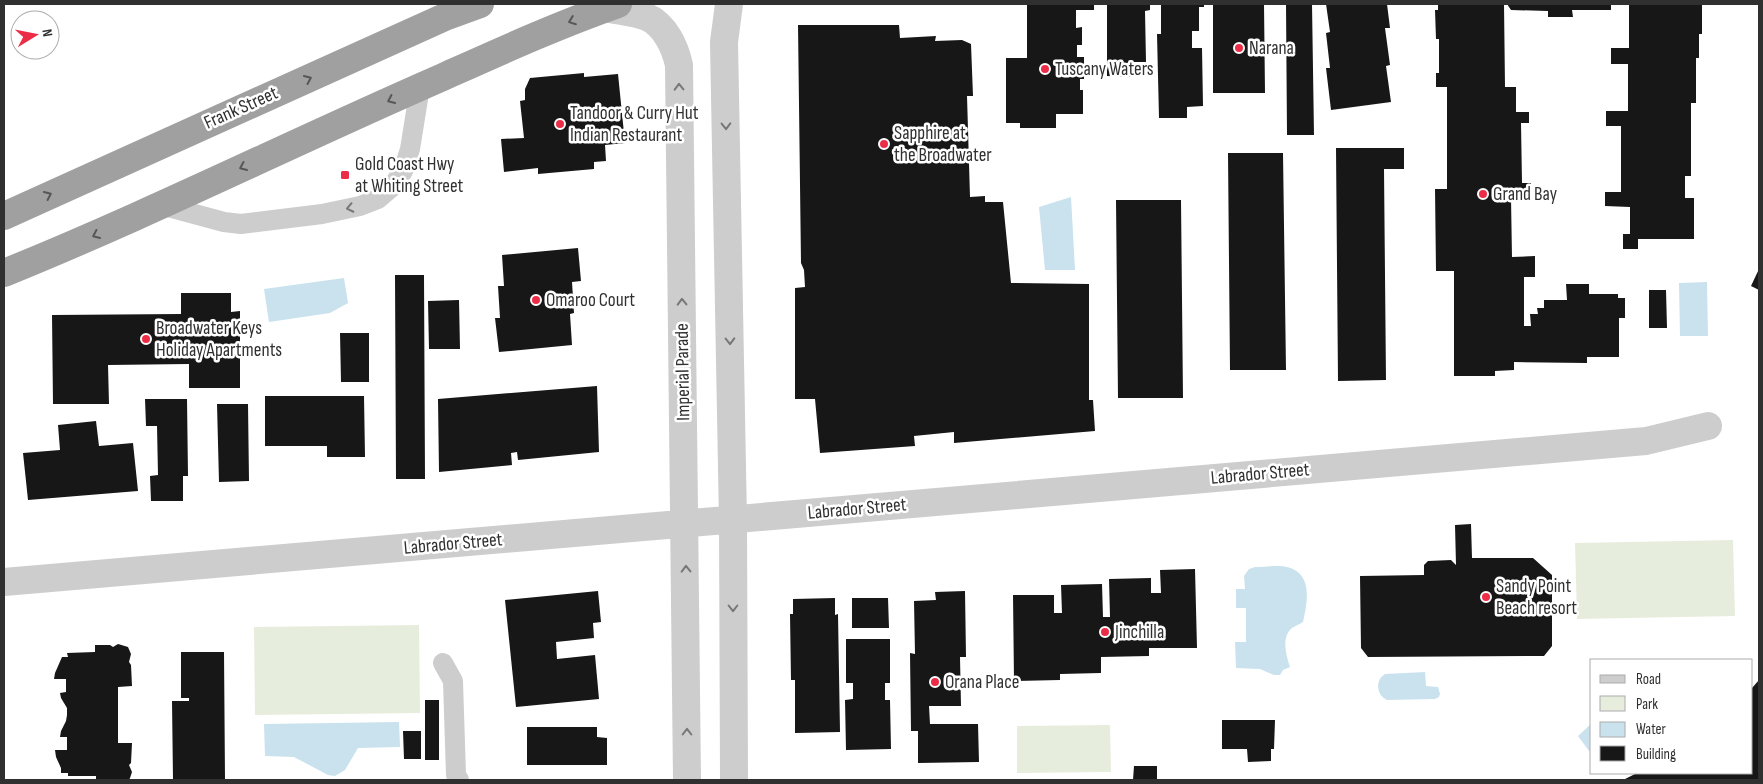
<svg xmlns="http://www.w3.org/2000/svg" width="1763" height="784" viewBox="0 0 1763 784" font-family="'Sofia Sans Condensed',sans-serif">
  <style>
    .green { fill: #e7eddd }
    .water { fill: #c9e2ed }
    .building { fill: #171717 }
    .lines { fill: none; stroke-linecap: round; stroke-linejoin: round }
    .service { stroke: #cdcdcd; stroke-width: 20 }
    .minor { stroke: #cdcdcd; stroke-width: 28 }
    .trunk { stroke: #a0a0a0; stroke-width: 28 }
    .oneway { stroke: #575757 }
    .oneway2 { stroke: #777 }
    .poi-dot { fill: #ec2d47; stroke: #fff; stroke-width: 2 }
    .labels { text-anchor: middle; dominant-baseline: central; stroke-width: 5; stroke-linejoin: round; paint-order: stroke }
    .poi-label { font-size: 19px; fill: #303030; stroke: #fff; text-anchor: start }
    .street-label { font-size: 19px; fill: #303030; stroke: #fff }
  </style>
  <rect width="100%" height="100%" fill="#fff"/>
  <path class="green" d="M1733 540 1735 616 1577 619 1575 543Z
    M419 625 420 713 255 715 254 627Z
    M1110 725 1111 772 1017 773V726Z"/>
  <path class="water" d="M1071 197 1075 270H1045L1039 207Z
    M344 278 348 303 330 313 269 322 264 289Z
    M1707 282 1708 336H1680L1679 283Z
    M1255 567C1265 567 1278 565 1287 567 1314 574 1307 603 1303 622 1300 624 1295 626 1292 628 1281 637 1286 655 1290 667L1283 670 1280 675H1274L1260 669 1236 668 1235 642H1246V608H1236V589H1245L1244 576 1249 569Z
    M1425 672 1426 686 1438 687 1440 694 1439 697 1435 699 1387 700C1376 695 1375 680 1385 674Z
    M399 722 400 747 358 748 345 770 335 776 328 775 294 757 265 756 264 724Z
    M1592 723V755L1578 736Z"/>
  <path class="building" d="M1027 4H1094V10H1076V28L1082 27V45H1077V57H1084V79H1080V90H1083V114H1056V128H1020V123H1006V58H1027Z
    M1107 4H1150V10L1145 11 1146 62H1133V77L1107 76Z
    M1161 4H1204V7H1199V31H1192V48H1202L1203 106 1187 107V118H1159L1157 34H1161Z
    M1213 4H1264L1265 93H1213Z
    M1286 4H1312L1314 135H1287Z
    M1326 4H1387L1390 28H1385L1390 65 1386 66 1391 102 1331 110 1326 68H1330L1326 33 1330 32Z
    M1438 4H1504L1505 87H1516V112H1529V123H1521L1522 183H1531V198H1511L1512 257 1535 256V277H1524V326H1531L1530 314H1538L1537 308H1544V300H1567L1566 284H1589V294H1618V298H1625V318H1619V357H1587V363L1514 362V370L1495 371V376H1454V271H1436L1435 189H1447V87H1436V73H1439V39H1436L1435 10H1438Z
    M1507 4H1611V10H1572L1573 17H1548V11L1511 10Z
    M1629 4H1702V34H1699V58H1696V103H1691V176H1685V198H1694V239H1638V249H1623V234H1630V207L1605 206V192H1621V126H1606V111H1628V64H1611V48H1629Z
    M798 25H899L900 38 936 36 935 41 962 40 971 44 973 96H967L970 197 985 196V202H1003L1011 283 1089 284V400H1093L1095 431 954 443V432L914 436 915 446 820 453 815 399H795V288L805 287 804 270 801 263Z
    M584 73V77L618 74 625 143 605 145 606 161 594 162V169L538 174V168L504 172 501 139 524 138 520 101 525 100V89L530 78Z
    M1336 148H1404V169H1384L1386 380 1338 381Z
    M1228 153H1283L1286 370H1230Z
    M1116 200H1181L1183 398H1118Z
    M578 248 581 281 572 282 574 313 570 314 572 345 499 352 495 318H500L498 286H504L502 255Z
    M1759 269V290L1751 286Z
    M395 275H424L425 479H396Z
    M1649 290H1666L1667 328H1649Z
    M181 293H231V312L240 311V388H189V364L108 365 109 404H53L52 315 181 314Z
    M459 300 460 349H429L428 301Z
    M340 333H369V382H341Z
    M597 386 599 452 518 460 517 452 511 453 512 465 439 472 438 399Z
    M265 396H364L365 457H327V446H265Z
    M145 399H187L188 476H183V501H151L150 476 158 475 157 426H146Z
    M217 404H248L249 481 219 482Z
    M96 421 99 446 133 443 138 491 28 500 23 453 60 450 58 425Z
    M1471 524 1472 558H1533L1552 575V646L1544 656 1368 657 1361 648 1360 576 1424 575V565L1428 561 1451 560 1456 565 1455 525Z
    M1195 569 1197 648H1149V656L1101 657V673L1060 674V680L1014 681 1013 595H1054V613H1062L1061 585 1102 584 1103 617H1110L1109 579 1151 578V593H1161L1160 570Z
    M598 591 601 622 593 623 594 638 556 642 557 659 595 655 599 699 516 707 505 600Z
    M965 591 966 657H960L961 706H929L930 724H978L979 762 918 763V731H911L910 653 915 654 914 601 936 600 935 592Z
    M835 598V615L838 614 840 732 795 733V680H791L790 614H793V599Z
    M852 598H888L889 628H852Z
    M846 639H890V683H885V700H890L891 749 846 750 845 700 853 699V683H846Z
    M118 644 128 647 131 654 129 662 131 665 132 686 118 687V743H132L131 763 129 765 132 772 130 778 129 780H96V776H68V773H61V768L56 757 55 750H67V737H60L61 731 66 721 67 715V708L61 698 60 693 66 692V679H54L55 673 62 657H68L67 653 95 652V645H110L113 647Z
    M181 652H224L225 780H173L172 701H189V698H181Z
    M1759 680V780H1623L1637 773H1752V688Z
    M425 700H439V760H425Z
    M1222 720H1275L1274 749H1271V761L1248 762 1247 749H1222Z
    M527 727H597V737L607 738V765H527Z
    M403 731H421V759H404Z
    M1134 766H1157V780H1133Z"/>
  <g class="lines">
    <path class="service" d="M161 205 224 222 241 224 322 214 360 206 378 199 392 187 403 171 410 149 420 87
      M443 663 453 681 456 775 459 780"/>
    <path class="minor" d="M729 4 724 42 733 520 734 780
      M605 8C618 11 634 12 647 17 665 25 675 47 679 65L687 780
      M4 582 1646 441 1708 426"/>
    <path class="trunk" d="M4 216 447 16 480 4
      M4 273C152 213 296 141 443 77 501 51 558 25 618 4"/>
  </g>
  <defs><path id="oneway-chevron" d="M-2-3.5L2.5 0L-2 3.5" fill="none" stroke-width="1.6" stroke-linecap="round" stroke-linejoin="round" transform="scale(1.25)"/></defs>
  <g class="oneway">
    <use href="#oneway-chevron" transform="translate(572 21) rotate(159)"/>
    <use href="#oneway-chevron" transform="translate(308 79) rotate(-24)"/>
    <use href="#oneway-chevron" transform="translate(391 100) rotate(155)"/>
    <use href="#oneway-chevron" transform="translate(243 167) rotate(156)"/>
    <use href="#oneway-chevron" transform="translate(48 195) rotate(-25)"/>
    <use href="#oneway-chevron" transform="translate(96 235) rotate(155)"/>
  </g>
  <g class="oneway2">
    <use href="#oneway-chevron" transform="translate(679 87) rotate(-91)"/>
    <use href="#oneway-chevron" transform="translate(726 126) rotate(89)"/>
    <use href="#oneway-chevron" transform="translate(350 208) rotate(168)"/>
    <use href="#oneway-chevron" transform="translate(682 302) rotate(-91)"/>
    <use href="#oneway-chevron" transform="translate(730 341) rotate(89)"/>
    <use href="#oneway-chevron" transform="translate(686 569) rotate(-91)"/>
    <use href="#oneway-chevron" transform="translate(733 608) rotate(90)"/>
    <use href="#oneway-chevron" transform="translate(687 732) rotate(-90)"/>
  </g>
  <g class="poi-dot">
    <circle cx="1239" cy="48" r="5"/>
    <circle cx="1045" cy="69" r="5"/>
    <circle cx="560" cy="124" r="5"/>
    <circle cx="884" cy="144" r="5"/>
    <rect x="340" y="170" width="10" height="10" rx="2.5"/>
    <circle cx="1483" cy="194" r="5"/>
    <circle cx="536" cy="300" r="5"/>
    <circle cx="146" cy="339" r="5"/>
    <circle cx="1486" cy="597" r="5"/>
    <circle cx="1105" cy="632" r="5"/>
    <circle cx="935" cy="682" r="5"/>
  </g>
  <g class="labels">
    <g class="poi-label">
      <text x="1249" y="48">Narana</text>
      <text x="1055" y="69">Tuscany Waters</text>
      <text x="570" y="113">Tandoor &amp; Curry Hut<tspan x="570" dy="22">Indian Restaurant</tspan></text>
      <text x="894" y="133">Sapphire at<tspan x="894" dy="22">the Broadwater</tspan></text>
      <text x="355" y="164">Gold Coast Hwy<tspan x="355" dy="22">at Whiting Street</tspan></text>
      <text x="1493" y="194">Grand Bay</text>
      <text x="546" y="300">Omaroo Court</text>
      <text x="156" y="328">Broadwater Keys<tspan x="156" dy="22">Holiday Apartments</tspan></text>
      <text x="1496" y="586">Sandy Point<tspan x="1496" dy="22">Beach resort</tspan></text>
      <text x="1115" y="632">Jinchilla</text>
      <text x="945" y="682">Orana Place</text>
    </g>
    <g class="street-label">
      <text transform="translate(241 108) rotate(-24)">Frank Street</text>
      <text transform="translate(683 372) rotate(-91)">Imperial Parade</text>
      <text transform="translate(1260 474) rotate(-5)">Labrador Street</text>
      <text transform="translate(857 509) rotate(-5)">Labrador Street</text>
      <text transform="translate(453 544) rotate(-5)">Labrador Street</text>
    </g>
  </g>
  <rect width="1763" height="784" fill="none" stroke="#303030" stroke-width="10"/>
  <rect x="1590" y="659" width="162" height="115" fill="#ffffff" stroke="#acacac"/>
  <rect x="1600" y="675" width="25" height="8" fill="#cdcdcd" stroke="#acacac"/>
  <text x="1636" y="684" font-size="15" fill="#303030">Road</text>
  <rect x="1600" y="696" width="25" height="15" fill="#e7eddd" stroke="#acacac"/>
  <text x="1636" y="709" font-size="15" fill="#303030">Park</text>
  <rect x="1600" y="722" width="25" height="15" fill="#c9e2ed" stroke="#acacac"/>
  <text x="1636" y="734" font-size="15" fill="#303030">Water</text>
  <rect x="1600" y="746" width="25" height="15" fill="#171717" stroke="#acacac"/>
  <text x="1636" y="759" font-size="15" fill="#303030">Building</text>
  <g transform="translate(35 35) rotate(80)"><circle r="24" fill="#ffffff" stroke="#acacac"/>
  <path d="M0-4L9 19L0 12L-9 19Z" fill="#ec2d47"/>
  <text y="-8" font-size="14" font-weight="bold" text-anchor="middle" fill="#303030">N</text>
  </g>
</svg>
